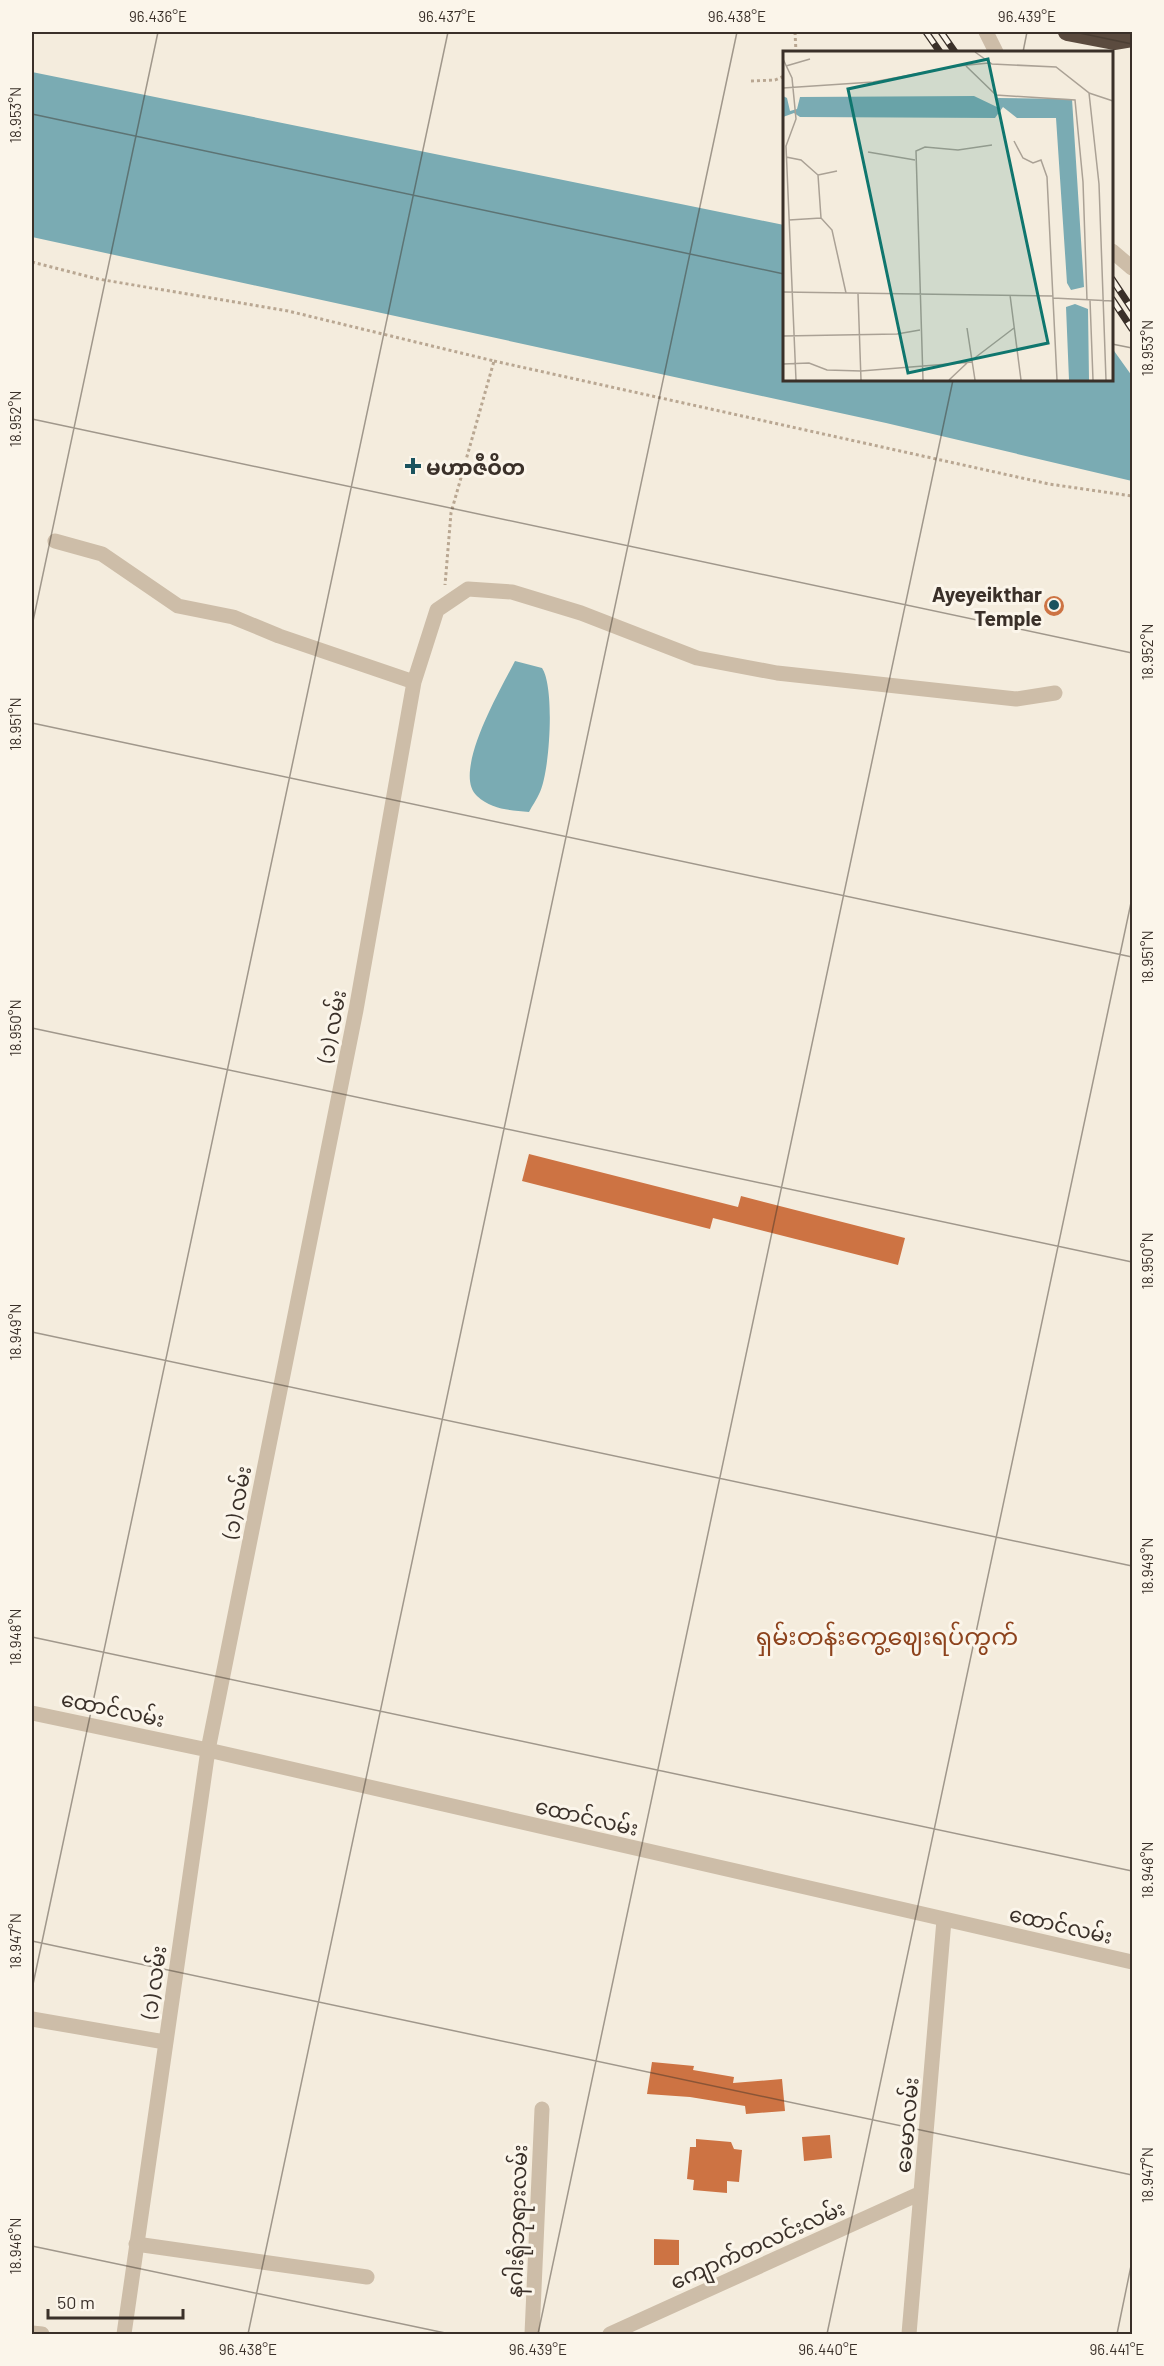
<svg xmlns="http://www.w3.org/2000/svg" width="1164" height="2366" viewBox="0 0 1164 2366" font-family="Barlow,'Noto Sans Myanmar',sans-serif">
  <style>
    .water { fill: #7aabb3 }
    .building { fill: #cd7343 }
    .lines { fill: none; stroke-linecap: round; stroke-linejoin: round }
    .path { stroke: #b9a792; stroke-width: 3; stroke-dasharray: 3 3; stroke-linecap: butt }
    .minor { stroke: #cdbda8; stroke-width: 15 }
    .highway { stroke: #5b4b3f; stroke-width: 18 }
    .rail-casing { stroke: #3a3029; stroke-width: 7 }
    .rail { stroke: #fbf5ea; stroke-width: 4.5; stroke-dasharray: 14; stroke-linecap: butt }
    .ticks { fill: none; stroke: #3a3029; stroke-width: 1.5; stroke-opacity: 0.45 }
    .poi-dot { fill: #1b535e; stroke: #fbf5ea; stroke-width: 2 }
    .labels { text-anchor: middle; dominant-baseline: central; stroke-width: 6; stroke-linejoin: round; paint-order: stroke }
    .poi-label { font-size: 21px; font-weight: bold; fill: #3a3029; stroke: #fbf5ea; text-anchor: start }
    .street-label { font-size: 21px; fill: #3a3029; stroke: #fbf5ea }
    .quarter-label { font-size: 24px; fill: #8d431d; stroke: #fbf5ea }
    .inset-road { fill: none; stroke: #aaa195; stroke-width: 1.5 }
    .view { fill: #0f766e; fill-opacity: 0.15; stroke: #0f766e; stroke-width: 3 }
    .inset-edge { fill: none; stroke: #3a3029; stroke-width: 3 }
    .neatline { fill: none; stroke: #3a3029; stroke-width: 2 }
    .ticks-label { font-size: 15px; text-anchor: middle; fill: #3a3029 }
  </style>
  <rect width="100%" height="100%" fill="#f4ecdd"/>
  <path class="water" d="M32 72 784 225V380H1112V348L1132 376V481L886 423 32 237Z
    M515 661 542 668C555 687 550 770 540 792 537 799 532 806 529 812 510 810 492 810 477 796 451 773 502 687 515 661Z"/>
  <path class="building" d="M1044 606a10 10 0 1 1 20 0a10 10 0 1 1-20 0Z
    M529 1154 738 1207 741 1196 905 1238 898 1265 713 1218 710 1229 522 1181Z
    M652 2062 694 2066 693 2070 734 2077 733 2083 782 2079 785 2111 746 2114 745 2106 690 2097 647 2094Z
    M830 2135 832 2158 804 2161 802 2137Z
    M696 2139 731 2142 734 2149 742 2150 739 2182 727 2181V2193L693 2190 694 2180 687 2179 690 2147H696Z
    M654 2239 679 2240V2265H654Z"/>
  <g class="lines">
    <path class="path" d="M795 32 796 52
      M751 81 775 80 784 76
      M32 262 98 279 288 311 494 361 451 513 445 585
      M494 361 1049 484 1132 496"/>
    <path class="minor" d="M986 32 996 52
      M1112 251 1132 268
      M55 541 102 554 178 606 233 617 279 636 414 682
      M32 1713 208 1750 1132 1962
      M32 2019 165 2042
      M136 2244 367 2277
      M32 2333 42 2334
      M124 2334 208 1750 356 1010 414 682 437 610 468 589 512 592 581 613 697 658 777 673 1016 699 1055 693
      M532 2334 542 2109
      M610 2334 921 2193
      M909 2334 944 1920"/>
    <path class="highway" d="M1067 32 1114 41 1132 38"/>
    <defs>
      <path id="rail" d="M926 32 940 52
        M941 32 955 52
        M1112 279 1132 309
        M1112 299 1132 329"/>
    </defs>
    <use href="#rail" class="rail-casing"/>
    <use href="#rail" class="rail"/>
  </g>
  <path class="ticks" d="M1075 32 1132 44M1023 52 1027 32M32 114 784 274M1112 344 1132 348M32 419 1132 653M32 626 158 32M32 723 1132 957M32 1028 1132 1262M32 1332 1132 1566M32 1637 1132 1871M32 1941 1132 2175M32 1989 448 32M32 2246 450 2334M248 2334 737 32M538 2334 953 380M827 2334 1132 898M1117 2334 1132 2261"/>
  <g class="poi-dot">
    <path d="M410 457h6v6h6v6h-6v6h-6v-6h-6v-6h6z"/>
    <circle cx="1054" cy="605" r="6"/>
  </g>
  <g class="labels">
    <g class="poi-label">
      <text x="426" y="466">မဟာဇီဝိတ</text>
      <text x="1042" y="593" text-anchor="end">Ayeyeikthar<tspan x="1042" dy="24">Temple</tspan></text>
    </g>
    <g class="street-label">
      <text transform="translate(331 1026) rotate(-79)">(၁) လမ်း</text>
      <text transform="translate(236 1502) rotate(-79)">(၁) လမ်း</text>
      <text transform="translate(113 1708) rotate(12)">ထောင်လမ်း</text>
      <text transform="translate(587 1816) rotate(13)">ထောင်လမ်း</text>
      <text transform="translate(1061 1924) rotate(13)">ထောင်လမ်း</text>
      <text transform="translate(153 1982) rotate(-82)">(၁) လမ်း</text>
      <text transform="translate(906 2125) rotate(-85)">ခေမာလမ်း</text>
      <text transform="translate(516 2221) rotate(-88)">နဂါးရုံဘုရားလမ်း</text>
      <text transform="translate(757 2244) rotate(-24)">ကျောက်တလင်းလမ်း</text>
    </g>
    <g class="quarter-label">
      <text x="887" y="1635">ရှမ်းတန်းကွေ့ဈေးရပ်ကွက်</text>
    </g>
  </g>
  <g transform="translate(783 51)">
    <rect width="330" height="330" fill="#f4ecdd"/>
    <path d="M0 45 4 47 7 60 14 58 17 46 191 45 214 56 215 47 289 48 301 236 288 239 284 232 273 67H234L220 56 212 67 17 66 11 62 0 66ZM292 253 305 258 306 329H286L283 256Z" fill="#7aabb3"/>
    <path class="inset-road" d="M192 1 209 13 273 16 306 42 316 133 323 329M0 8 9 27 13 68 3 95 13 329M3 15 27 8M175 15 206 12M183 15 213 44 292 49 300 131 304 249M0 37 90 31 175 15M306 42 330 50M231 90 240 107 250 112 258 109 264 126 274 329M85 101 132 109M3 106 18 109 35 124 38 167 49 179 63 242M35 124 54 120M6 169 38 167M0 241 270 245M75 243 78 329M227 244 238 329M270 247 330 250M307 249 310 329M184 277 192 329M0 285 114 283 137 279M189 309 231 277M0 313 26 312 44 319 78 320 190 311M140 329 133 100 142 96 175 99 209 94M166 329 184 312"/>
    <path class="view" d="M205 8 265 292 125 322 65 38Z"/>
    <rect width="330" height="330" class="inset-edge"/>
  </g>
  <rect width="1164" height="2366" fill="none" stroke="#fbf5ea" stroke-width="66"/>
  <path d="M48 2309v9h135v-9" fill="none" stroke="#3a3029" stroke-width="3"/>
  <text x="57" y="2309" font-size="18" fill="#3a3029" stroke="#fbf5ea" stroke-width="4.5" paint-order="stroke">50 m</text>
  <rect x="33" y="33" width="1098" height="2300" class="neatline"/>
  <g class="ticks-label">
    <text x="158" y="22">96.436°E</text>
    <text x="447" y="22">96.437°E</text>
    <text x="737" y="22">96.438°E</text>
    <text x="1027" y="22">96.439°E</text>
    <text transform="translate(16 115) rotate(-90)" y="5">18.953°N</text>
    <text transform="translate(1148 348) rotate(-90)" y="5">18.953°N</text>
    <text transform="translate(16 419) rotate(-90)" y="5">18.952°N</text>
    <text transform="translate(1148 652) rotate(-90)" y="5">18.952°N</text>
    <text transform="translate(16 724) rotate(-90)" y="5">18.951°N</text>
    <text transform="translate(1148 957) rotate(-90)" y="5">18.951°N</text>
    <text transform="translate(16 1028) rotate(-90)" y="5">18.950°N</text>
    <text transform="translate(1148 1261) rotate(-90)" y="5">18.950°N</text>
    <text transform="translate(16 1332) rotate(-90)" y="5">18.949°N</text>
    <text transform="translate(1148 1566) rotate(-90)" y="5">18.949°N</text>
    <text transform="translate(16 1637) rotate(-90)" y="5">18.948°N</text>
    <text transform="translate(1148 1870) rotate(-90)" y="5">18.948°N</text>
    <text transform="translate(16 1941) rotate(-90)" y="5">18.947°N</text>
    <text transform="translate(1148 2175) rotate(-90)" y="5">18.947°N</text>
    <text transform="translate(16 2246) rotate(-90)" y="5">18.946°N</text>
    <text x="248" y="2355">96.438°E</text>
    <text x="538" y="2355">96.439°E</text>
    <text x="828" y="2355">96.440°E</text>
    <text x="1117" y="2355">96.441°E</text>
  </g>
</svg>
